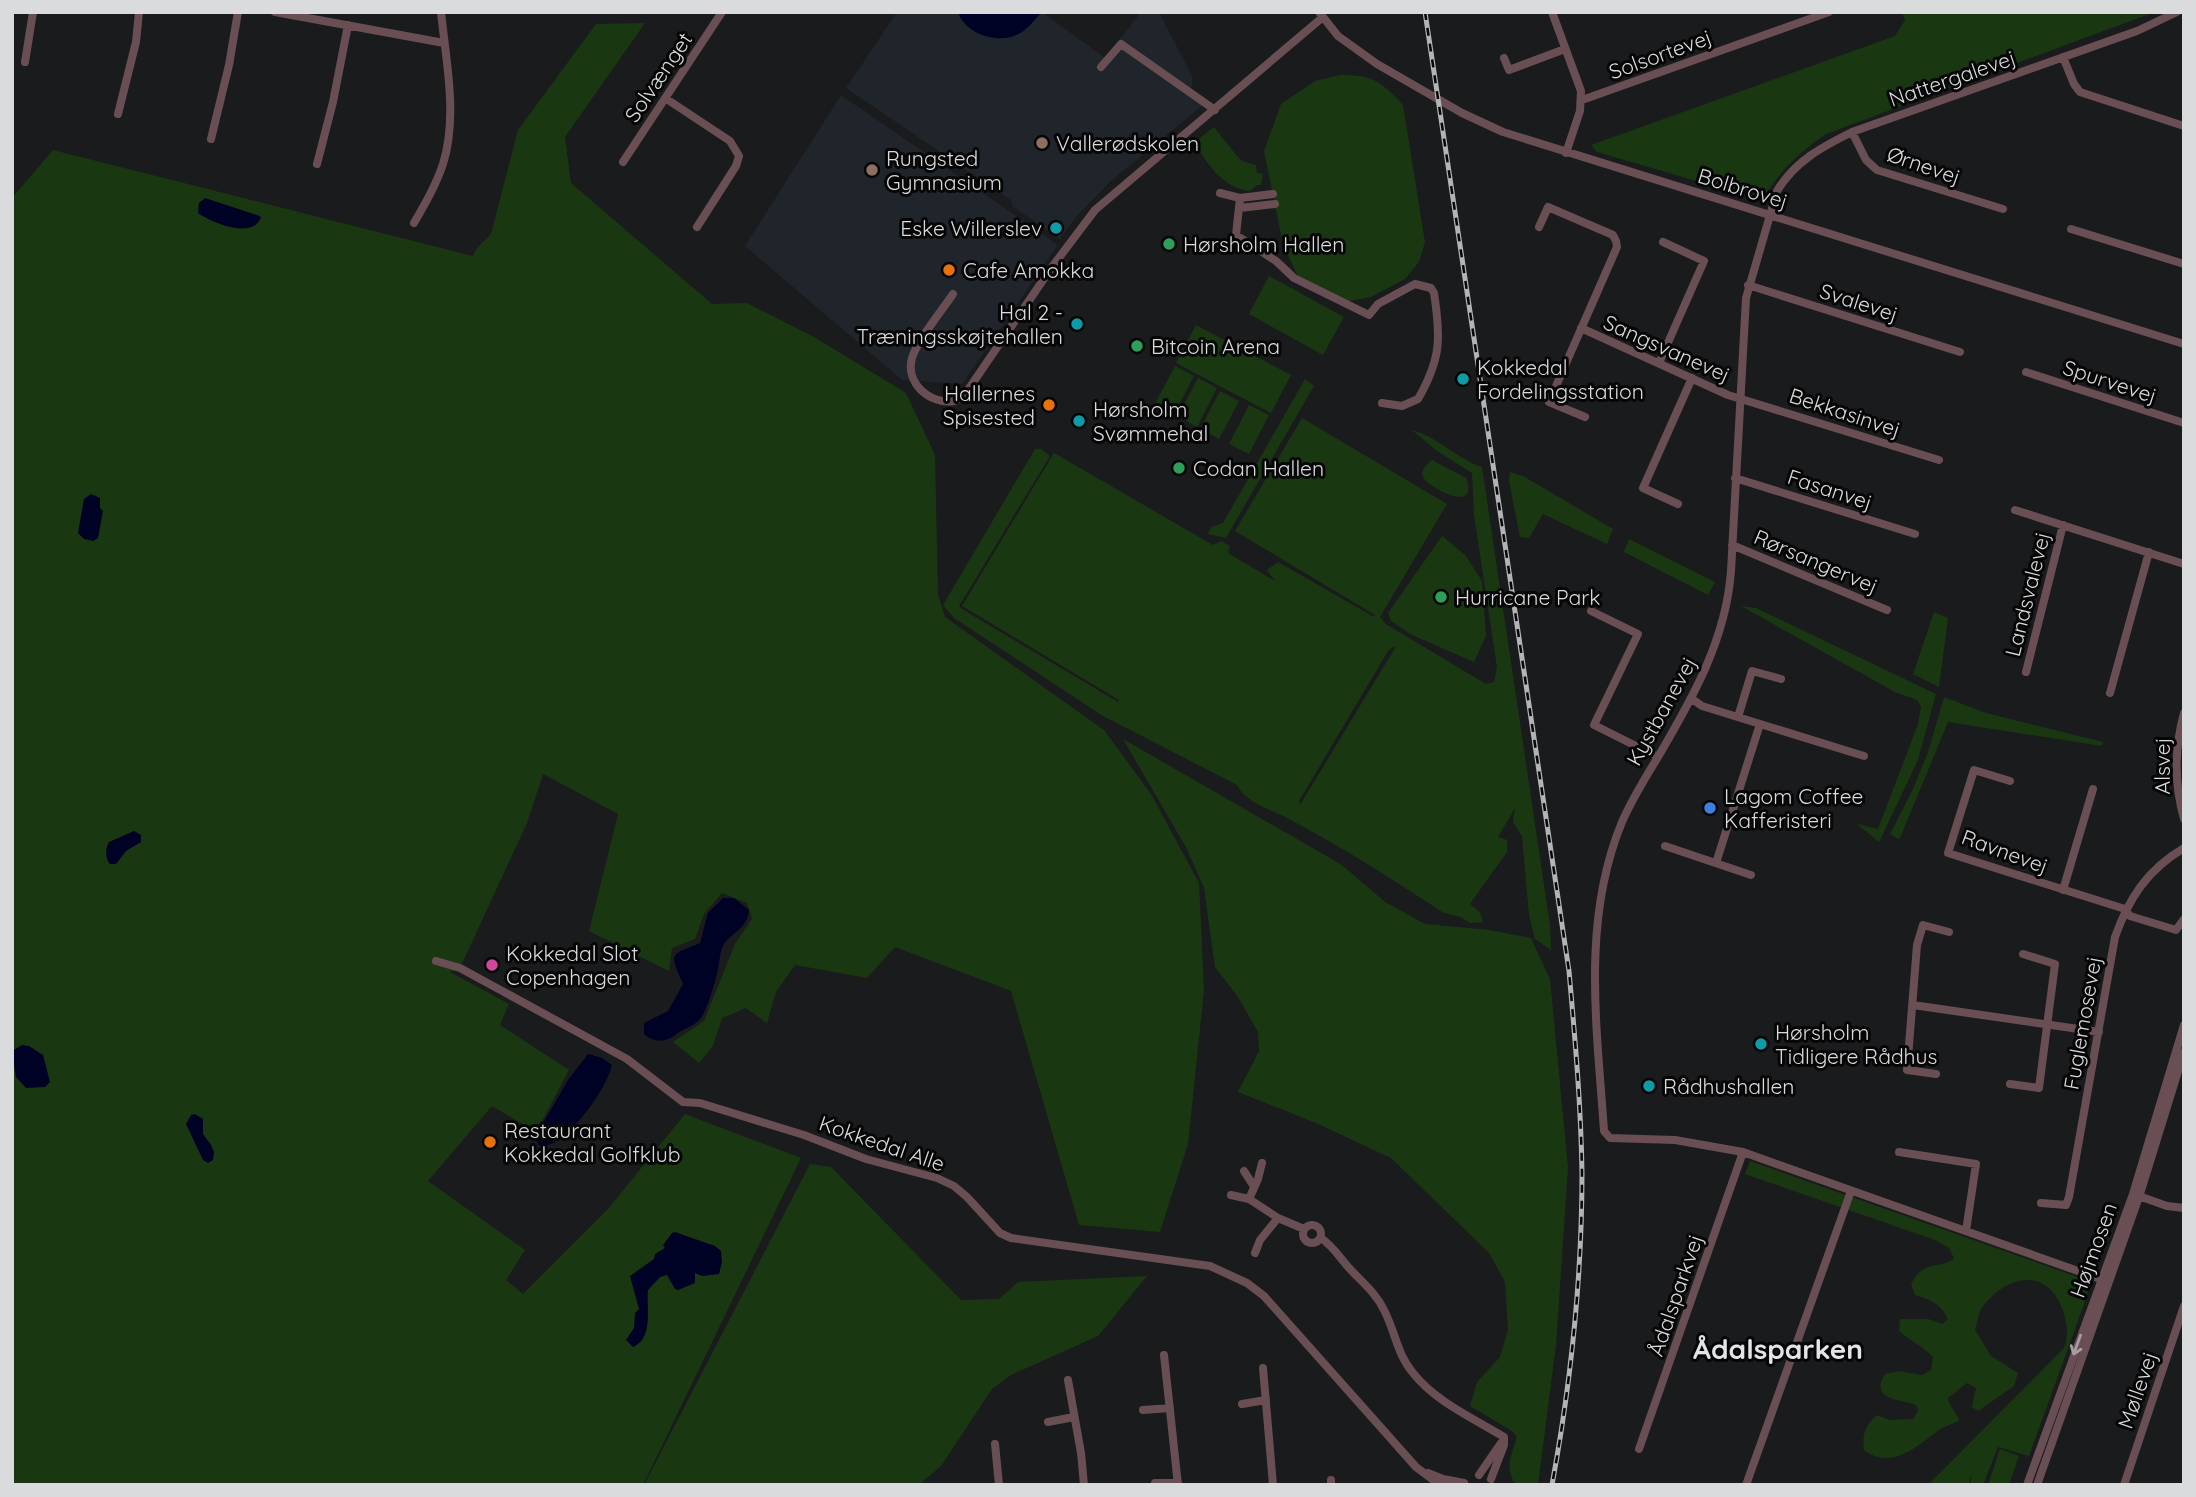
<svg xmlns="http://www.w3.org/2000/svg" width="2196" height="1497" viewBox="0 0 2196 1497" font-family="Quicksand,sans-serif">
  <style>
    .built { fill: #1f252b }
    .green { fill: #193811; fill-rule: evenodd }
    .water { fill: #000225 }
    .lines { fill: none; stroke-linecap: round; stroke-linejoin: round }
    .minor { stroke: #694f54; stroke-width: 8 }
    .rail-casing { stroke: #b3b4b6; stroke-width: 5 }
    .rail { stroke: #060607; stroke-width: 2.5; stroke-dasharray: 8; stroke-linecap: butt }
    .oneway { stroke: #a79c9f }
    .education-dot { fill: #8d6e63; stroke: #060607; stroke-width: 2.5 }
    .culture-dot { fill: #0f9aa8; stroke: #060607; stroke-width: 2.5 }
    .leisure-dot { fill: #2e9e5b; stroke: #060607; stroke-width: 2.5 }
    .food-dot { fill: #e8710a; stroke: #060607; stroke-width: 2.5 }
    .shop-dot { fill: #3f7fe0; stroke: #060607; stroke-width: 2.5 }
    .hotel-dot { fill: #d1479c; stroke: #060607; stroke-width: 2.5 }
    .labels { text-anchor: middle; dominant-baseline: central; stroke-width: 6; stroke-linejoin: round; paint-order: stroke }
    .street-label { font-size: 21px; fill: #dadbdd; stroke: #060607 }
    .poi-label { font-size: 21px; fill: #dadbdd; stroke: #060607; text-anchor: start }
    .district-label { font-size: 28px; font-weight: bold; fill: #e2e4e7; stroke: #060607 }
  </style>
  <rect width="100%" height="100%" fill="#1a1b1d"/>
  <path class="built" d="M897 12H1042L1105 58 1141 12H1159L1192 76V86L1188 94 1204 104 1110 182 1076 217 1060 239 1012 206V201L846 88Z
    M841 95 1058 245 962 384 902 380 745 246Z"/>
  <path class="green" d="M1902 12H2155L1826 134C1795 156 1783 168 1762 200L1597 152 1591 145 1895 36 1905 20Z
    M645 23 565 137 571 183 712 304 747 303 814 337 906 393 935 455 938 595 945 617 1104 730 1151 794 1199 883 1204 990 1188 1144 1160 1232 1079 1225 1011 991 895 947 867 978 795 965 776 992 767 1023 746 1008 722 1018 713 1046 699 1063 673 1042 704 1021 735 944 752 919 747 903 722 893 704 914 695 939 672 948 669 971 589 931 618 814 543 774 527 823 460 968 450 972 509 1004 500 1025 569 1070 536 1132 492 1106 428 1181 525 1250 506 1280 523 1294 608 1209 685 1114 801 1158 643 1485H12V198L53 150 473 256 477 248 491 234 518 130 596 24Z
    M1340 75C1373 75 1381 81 1403 105L1425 242 1419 262 1405 279 1371 297 1345 302 1299 279 1283 244 1264 151 1281 104 1315 81Z
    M1214 127 1237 156 1242 161 1256 165 1257 173 1263 174 1261 185H1257L1250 191C1222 188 1209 165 1194 143Z
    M1269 276 1344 317 1323 355 1249 314Z
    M1196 325 1291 375 1271 413 1176 363Z
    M1175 366 1194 376 1174 414 1155 404Z
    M1198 378 1217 388 1197 427 1178 416Z
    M1305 379 1314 386 1231 529 1226 538 1208 534 1211 527 1223 523Z
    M1220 391 1239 401 1219 439 1200 429Z
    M1249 405 1269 415 1249 454 1229 444Z
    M1302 418 1447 504 1380 617 1386 624 1486 684 1494 682 1497 667 1474 515 1472 473 1437 451 1412 430C1438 437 1457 459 1482 467L1550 925 1551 950 1535 939 1529 915 1522 836 1513 822 1515 808 1498 837 1507 840V852L1470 904 1480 912 1483 922 1470 923 1461 917 1444 913C1390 878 1338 844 1281 815 1267 809 1244 800 1237 785L1103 716 954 618 943 605 1035 449H1041L1050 456 959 606 962 609 1118 702 1119 700 962 606 1054 453 1213 545 1221 541 1230 546 1228 553 1275 581 1267 570 1278 562 1374 617 1375 615 1235 531ZM1394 646 1395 648 1300 805 1299 801 1388 651Z
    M1432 460 1466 478C1476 504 1453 498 1439 490 1424 481 1414 474 1432 460Z
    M1510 472 1523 476 1613 529 1607 544 1543 514 1529 538 1520 537 1509 481Z
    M1442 536 1466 556 1482 581 1486 636 1474 662 1412 635 1391 621 1388 613Z
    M1629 539 1715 582 1708 595 1624 552Z
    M1741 606 1756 608 1936 694 1918 760 1879 842 1857 824 1878 829 1918 724 1921 707 1917 700 1895 692Z
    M1934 612 1948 618 1939 687 1913 674Z
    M1944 697 1986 713 2103 742 2102 746 1948 722 1900 838 1898 839 1890 834 1913 789 1928 752Z
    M1123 739 1342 865 1385 902 1425 924 1489 930 1531 938 1550 979 1568 1168 1556 1345 1538 1485H1517C1503 1471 1512 1454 1517 1437L1512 1431 1470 1406 1477 1382 1500 1357 1508 1329 1505 1282 1489 1253 1391 1158 1316 1123 1238 1092 1259 1051 1258 1032 1238 997 1215 967 1204 888 1187 849Z
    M1750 1161 2089 1281 2087 1296 2029 1456 1998 1447 1983 1485H1970L1972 1473 1968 1485H1928L2064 1348C2069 1334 2067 1325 2063 1311 2047 1265 2005 1275 1981 1309 1978 1315 1977 1324 1975 1330L1991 1356 2018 1373 2014 1386 1978 1411 1972 1407 1976 1388 1967 1383 1948 1398C1950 1408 1957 1412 1959 1421 1953 1424 1945 1426 1939 1430 1917 1446 1892 1471 1864 1450 1862 1434 1865 1426 1877 1415L1890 1420 1913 1419 1918 1411 1916 1405C1899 1399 1869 1400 1885 1374L1899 1371 1922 1375 1931 1370 1933 1357C1923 1346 1910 1341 1899 1331L1900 1319H1928L1942 1324 1948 1319C1941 1304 1931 1300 1915 1295L1911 1285C1923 1258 1939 1271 1954 1258L1949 1248 1935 1240 1745 1174Z
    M810 1164 831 1167 961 1300 999 1299 1018 1282 1147 1276 1098 1336 1011 1375 992 1389 941 1466 919 1485H644Z
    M2000 1449 2019 1456 2009 1485H1988Z"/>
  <path class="water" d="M958 12H1042C1034 20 1027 31 1016 35 997 44 965 34 958 12Z
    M205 198 257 215 261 217C254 240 212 223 198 213L199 203Z
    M91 494 100 498V508L103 511 98 538 93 541 84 539 78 533 84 499Z
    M134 831 141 835V842L126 851 116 864H110C105 859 105 848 109 842Z
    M723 898H734L749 910C747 931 729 932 722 948 720 953 720 958 719 963 718 974 707 1012 700 1019 694 1026 685 1028 678 1033 667 1042 655 1044 644 1034V1023L668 1011 683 984C668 950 671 956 700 943L708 913Z
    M22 1045 29 1046 43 1055 50 1082 45 1087 26 1088 16 1077 12 1051Z
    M588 1054 602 1058 612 1065C605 1091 578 1127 555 1142 551 1145 545 1145 539 1145L535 1137 568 1080Z
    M195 1114 203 1119V1134L211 1145 214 1152 213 1160 208 1163 203 1160 186 1124 191 1115Z
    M675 1232 715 1246 721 1251 722 1262 719 1274 702 1276 695 1273V1283L678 1290 675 1289 667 1275 660 1277 648 1290C646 1308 654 1338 633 1347L626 1340 634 1328 635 1313 639 1309 630 1276 654 1259 655 1254 665 1248 663 1245 672 1233Z"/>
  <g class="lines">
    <path class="minor" d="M275 12 444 43
      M1319 12 1338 36 1377 64 1462 113 1503 132 2184 344
      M1552 12 1581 91 1580 111 1566 153
      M2063 57 2074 84 2080 92 2184 126
      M1504 58 1509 70 1565 49
      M25 62 33 12
      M1101 67 1121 44 1215 110
      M665 98 730 141 739 156 736 166 697 227
      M1582 100 1829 12
      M118 114 136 42 139 12
      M1852 132 1866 160 1877 170 2003 209
      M211 139 229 65 238 12
      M623 162 722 12
      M317 164 333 102 348 25
      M1220 193 1240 198 1236 235 1276 261 1294 278 1369 315 1378 304 1415 284 1431 288 1434 293C1441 338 1441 359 1418 399L1402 406 1382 403
      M1240 198 1273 194
      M1240 208 1275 204
      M414 223C425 204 436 185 443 164 458 116 446 61 441 12
      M1539 227 1548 207 1613 235 1616 241 1617 247 1549 402 1585 417
      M2071 229 2184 264
      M1748 285 1960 352
      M953 294C943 309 916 342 912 358 905 383 930 405 954 401 962 399 966 392 970 387L1052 267 1095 210 1323 17
      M1581 328 1728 395 1939 460
      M1659 363 1704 261 1663 242
      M2026 372 2184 423
      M1735 478 1915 534
      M1678 504 1643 488 1692 378
      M2015 510 2184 564
      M1732 545 1887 610
      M1591 611 1638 634 1594 725 1658 757
      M2026 672 2063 525
      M2110 693 2149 552
      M1692 699 1702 706 1864 756
      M2184 713C2174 749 2174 783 2184 819
      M1738 717 1752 671 1781 679
      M2010 781 1974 770 1948 853 2125 909 2130 916 2176 930 2184 919
      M1665 846 1751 875
      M1716 863 1760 724
      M2063 890 2093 789
      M436 961 460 968 627 1059 683 1102 700 1103 804 1135 866 1159 937 1178 954 1186 967 1197 1000 1233 1011 1238 1210 1266 1247 1283 1264 1296 1416 1467 1440 1485
      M1913 1005 2099 1032
      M1936 1074 1907 1070 1917 945 1923 925 1949 932
      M2010 1084 2039 1088 2055 964 2023 954
      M1899 1152 1976 1164 1966 1231
      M1262 1163 1258 1179 1249 1199 1278 1218 1304 1229
      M1244 1171 1253 1185
      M1231 1195 1249 1199
      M2136 1195 2167 1206 2184 1208
      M2041 1203 2066 1205 2069 1197 2115 937C2129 898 2147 870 2184 848
      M1303 1234a9 9 0 1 1 18 0a9 9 0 1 1-18 0Z
      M1321 1238C1333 1246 1340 1258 1350 1269 1362 1282 1376 1293 1384 1310 1395 1331 1397 1354 1413 1373 1436 1402 1473 1418 1504 1437V1445L1491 1479
      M1255 1253 1260 1240 1278 1218
      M2109 1282 1743 1152 1675 1140 1610 1138 1604 1131C1597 1027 1581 921 1622 822 1632 799 1645 778 1658 757 1692 699 1726 640 1731 571L1746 298 1777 191C1795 161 1822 147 1852 132L2137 31 2177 12
      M1164 1355 1178 1485
      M1263 1368 1273 1485
      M1068 1380 1081 1453 1084 1485
      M1242 1404 1266 1400
      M1143 1410 1170 1408
      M1048 1422 1074 1417
      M995 1444 999 1485
      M1639 1449 1743 1152
      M1428 1473 1443 1479 1464 1483
      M1479 1475 1501 1443
      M1155 1483H1178
      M1331 1485V1480
      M1746 1485 1851 1191
      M2027 1485 2133 1194 2184 1025
      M2037 1485 2139 1197 2184 1052
      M2124 1485 2184 1306"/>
    <defs>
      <path id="rail" d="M1425 12 1569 971C1575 1038 1581 1105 1582 1173 1582 1278 1571 1382 1552 1485"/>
    </defs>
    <use href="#rail" class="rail-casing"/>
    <use href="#rail" class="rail"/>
  </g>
  <defs><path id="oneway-shaft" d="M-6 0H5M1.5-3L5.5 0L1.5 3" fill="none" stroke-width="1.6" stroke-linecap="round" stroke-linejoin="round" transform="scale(1.75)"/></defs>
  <use class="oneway" href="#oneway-shaft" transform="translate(2077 1345) rotate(110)"/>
  <g class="education-dot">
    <circle cx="1042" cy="143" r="7"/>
    <circle cx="872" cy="170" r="7"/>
  </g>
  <g class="culture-dot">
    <circle cx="1056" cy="228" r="7"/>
    <circle cx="1077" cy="324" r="7"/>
    <circle cx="1463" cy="379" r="7"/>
    <circle cx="1079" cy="421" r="7"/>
    <circle cx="1761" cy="1044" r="7"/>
    <circle cx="1649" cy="1086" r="7"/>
  </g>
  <g class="leisure-dot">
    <circle cx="1169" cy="244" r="7"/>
    <circle cx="1137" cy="346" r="7"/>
    <circle cx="1179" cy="468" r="7"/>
    <circle cx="1441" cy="597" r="7"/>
  </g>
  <g class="food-dot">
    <circle cx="949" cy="270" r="7"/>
    <circle cx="1049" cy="405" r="7"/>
    <circle cx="490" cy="1142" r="7"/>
  </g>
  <circle class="shop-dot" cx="1710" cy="808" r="7"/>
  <circle class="hotel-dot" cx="492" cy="965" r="7"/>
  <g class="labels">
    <g class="street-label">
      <text transform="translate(1660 54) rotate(-20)">Solsortevej</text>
      <text transform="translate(658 77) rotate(-56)">Solvænget</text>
      <text transform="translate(1952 78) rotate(-19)">Nattergalevej</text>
      <text transform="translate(1924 165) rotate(19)">Ørnevej</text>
      <text transform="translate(1743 188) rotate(17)">Bolbrovej</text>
      <text transform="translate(1859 302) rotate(18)">Svalevej</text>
      <text transform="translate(1667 348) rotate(24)">Sangsvanevej</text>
      <text transform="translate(2110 381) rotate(18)">Spurvevej</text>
      <text transform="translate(1845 412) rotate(18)">Bekkasinvej</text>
      <text transform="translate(1830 489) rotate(18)">Fasanvej</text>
      <text transform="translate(1816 561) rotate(23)">Rørsangervej</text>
      <text transform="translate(2027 594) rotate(-76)">Landsvalevej</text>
      <text transform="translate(1661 711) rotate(-61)">Kystbanevej</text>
      <text transform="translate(2162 766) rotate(-90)">Alsvej</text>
      <text transform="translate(2005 851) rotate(20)">Ravnevej</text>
      <text transform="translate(2082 1023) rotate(-80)">Fuglemosevej</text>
      <text transform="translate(882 1143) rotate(19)">Kokkedal Alle</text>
      <text transform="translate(2093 1250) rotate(-70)">Højmosen</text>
      <text transform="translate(1675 1295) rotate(-71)">Ådalsparkvej</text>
      <text transform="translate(2137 1390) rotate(-71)">Møllevej</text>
    </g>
    <g class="poi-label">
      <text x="1056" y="143">Vallerødskolen</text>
      <text x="886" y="158">Rungsted<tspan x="886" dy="24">Gymnasium</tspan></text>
      <text x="1042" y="228" text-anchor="end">Eske Willerslev</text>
      <text x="1183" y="244">Hørsholm Hallen</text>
      <text x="963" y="270">Cafe Amokka</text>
      <text x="1063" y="312" text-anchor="end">Hal 2 -<tspan x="1063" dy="24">Træningsskøjtehallen</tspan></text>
      <text x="1151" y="346">Bitcoin Arena</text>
      <text x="1477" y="367">Kokkedal<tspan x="1477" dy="24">Fordelingsstation</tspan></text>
      <text x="1035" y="393" text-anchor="end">Hallernes<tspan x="1035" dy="24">Spisested</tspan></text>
      <text x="1093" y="409">Hørsholm<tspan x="1093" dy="24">Svømmehal</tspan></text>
      <text x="1193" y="468">Codan Hallen</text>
      <text x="1455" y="597">Hurricane Park</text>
      <text x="1724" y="796">Lagom Coffee<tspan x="1724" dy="24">Kafferisteri</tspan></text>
      <text x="506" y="953">Kokkedal Slot<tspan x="506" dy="24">Copenhagen</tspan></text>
      <text x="1775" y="1032">Hørsholm<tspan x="1775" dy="24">Tidligere Rådhus</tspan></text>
      <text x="1663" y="1086">Rådhushallen</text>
      <text x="504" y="1130">Restaurant<tspan x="504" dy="24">Kokkedal Golfklub</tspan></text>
    </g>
    <g class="district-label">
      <text x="1778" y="1348">Ådalsparken</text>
    </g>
  </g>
  <rect width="2196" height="1497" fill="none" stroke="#dadbdd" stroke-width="28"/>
</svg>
